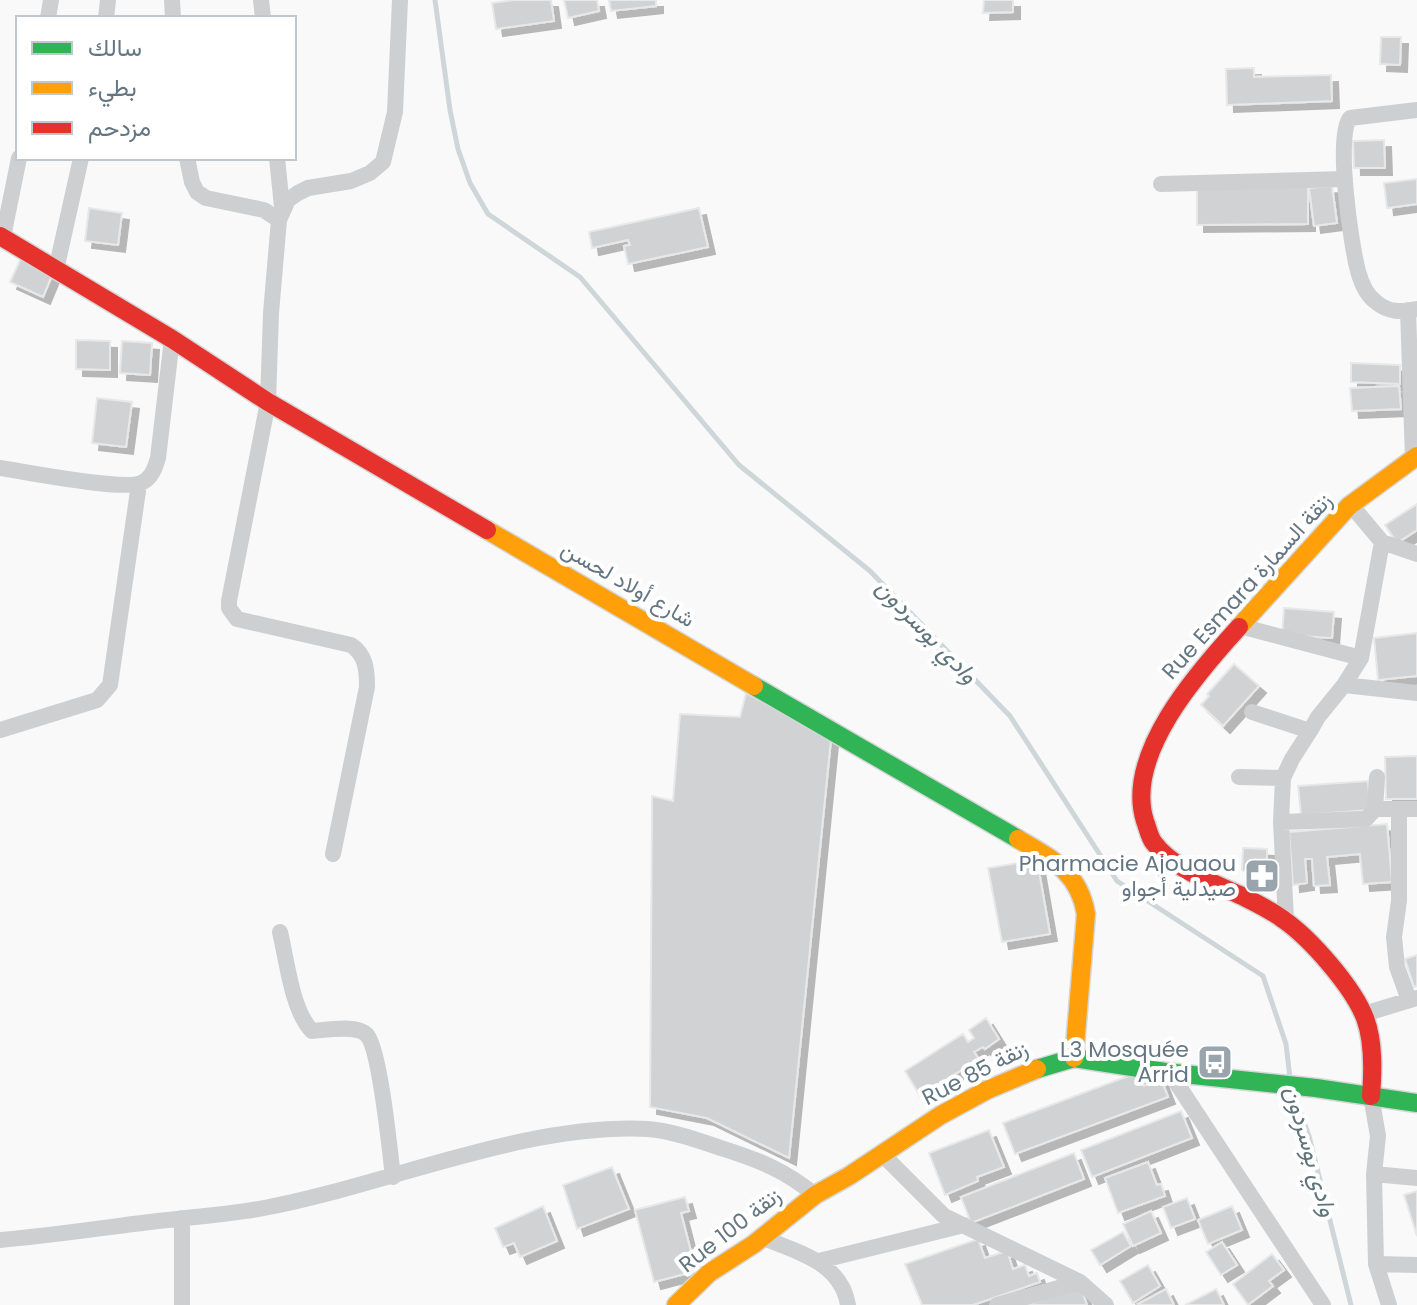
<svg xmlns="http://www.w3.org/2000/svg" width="1417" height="1305" viewBox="0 0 1417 1305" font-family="Poppins,Vazirmatn,sans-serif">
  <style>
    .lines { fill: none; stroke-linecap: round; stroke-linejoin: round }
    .stream { stroke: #ced6d9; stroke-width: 5 }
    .building { fill: #d0d2d3; stroke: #e8e8e8; stroke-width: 2; filter: url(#shadow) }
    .fast-casing { stroke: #d5d6d7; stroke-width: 21 }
    .slow-casing { stroke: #d5d6d7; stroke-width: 21 }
    .jam-casing { stroke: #d5d6d7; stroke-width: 21 }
    .street { stroke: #cecfd0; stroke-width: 16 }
    .fast { stroke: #30b455; stroke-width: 18 }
    .slow { stroke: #ff9f0a; stroke-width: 18 }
    .jam { stroke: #e5322d; stroke-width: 18 }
    .labels { text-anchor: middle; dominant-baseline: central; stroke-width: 8; stroke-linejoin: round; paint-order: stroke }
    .street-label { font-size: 22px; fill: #657683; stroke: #fff }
    .poi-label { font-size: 22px; fill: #657683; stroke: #fff; text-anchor: end }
    .water-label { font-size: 24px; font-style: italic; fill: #60757c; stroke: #fff }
  </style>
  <defs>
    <filter id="shadow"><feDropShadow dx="7" dy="7" stdDeviation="0" flood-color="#0004"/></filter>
  </defs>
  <rect width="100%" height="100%" fill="#f9f9f9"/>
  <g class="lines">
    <path class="stream" d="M435 0 450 110 458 149 470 183 488 214 580 277 739 465 870 571 1010 716 1117 881 1263 976 1286 1044 1290 1078
      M1294 1095 1309 1136 1351 1305"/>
  </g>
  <path class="building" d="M514 0H551L554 21 496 29 492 3Z
    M564 0H597L599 11 568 18Z
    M609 0H656V6L611 11Z
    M984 0H1013V12L983 13Z
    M1381 37H1401L1400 65 1380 64Z
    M1254 68V77L1331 75 1332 101 1227 105 1226 69Z
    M1384 140 1385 168H1354L1353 141Z
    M1417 179V204L1387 208 1384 183Z
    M1332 186 1337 223 1314 226 1309 188Z
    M1197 187H1308V224L1197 225Z
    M89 208 122 213 118 245 85 241Z
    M699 208 708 247 628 264 624 246 630 245 628 240 592 248 589 232Z
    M21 258 53 273 43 297 10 282Z
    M76 340 110 341V370L76 369Z
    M122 341 152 343 150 375 120 373Z
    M1351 363 1400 365V384L1351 382Z
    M1399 386 1401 409 1352 411 1350 388Z
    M97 398 132 402 126 447 92 443Z
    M1417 504V530L1397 543 1385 525Z
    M1284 608 1334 612 1332 638 1282 635Z
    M1417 633V676L1378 680 1374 638Z
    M1234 664 1259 686 1223 726 1201 705 1209 696 1207 694Z
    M746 693 831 739 789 1158 707 1118 650 1107 652 796 673 801 680 714 740 717Z
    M1417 756V799H1386L1385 757Z
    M1368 781 1370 810 1301 815 1298 786Z
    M1387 824 1392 882 1363 884 1360 854 1327 857 1330 885 1314 886 1312 859H1305L1307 883 1293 885 1289 832Z
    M1243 848 1267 849V884L1242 870Z
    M1037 860 1050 934 1002 942 988 868Z
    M1417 955V986L1414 987 1405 959Z
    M986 1018 999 1039 985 1049 983 1047 974 1052 979 1059 920 1096 905 1071 963 1034 968 1042 974 1038 969 1030Z
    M1139 1072 1144 1086 1161 1079 1168 1097 1015 1154 1003 1123Z
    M1181 1111 1192 1138 1092 1177 1081 1150Z
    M989 1130 1004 1167 977 1177 978 1181 945 1195 929 1153Z
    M1074 1153 1084 1179 971 1223 961 1197Z
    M1148 1162 1157 1185 1161 1184 1165 1196 1118 1213 1105 1178Z
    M612 1167 629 1209 577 1229 563 1185Z
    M1417 1191V1236L1404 1195Z
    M685 1197 689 1211 681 1213 696 1271 654 1282 635 1210Z
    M1187 1198 1195 1219 1171 1228 1163 1207Z
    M543 1206 557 1241 520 1257 514 1243 503 1247 495 1228Z
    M1232 1206 1242 1230 1208 1244 1198 1220Z
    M1151 1211 1161 1233 1133 1246 1123 1224Z
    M1123 1232 1131 1246 1100 1265 1091 1250Z
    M978 1239 985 1258 1007 1251 1013 1269 1025 1265 1029 1276 1037 1273 1040 1282 973 1305H922L905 1264Z
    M1222 1242 1237 1265 1221 1275 1206 1252Z
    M1272 1254 1284 1270 1269 1281 1273 1286 1248 1305 1233 1284Z
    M1148 1265 1160 1286 1133 1303 1120 1281Z
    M1080 1286 1087 1305H1027Z
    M1166 1289 1174 1305H1139L1138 1304Z
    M1216 1289 1224 1305H1185Z"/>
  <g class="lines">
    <defs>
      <path id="fast" d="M754 686 1018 839
        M1037 1069 1074 1058 1165 1072 1316 1088 1417 1103"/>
      <path id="slow" d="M487 530 754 686
        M1239 627 1349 506 1417 456
        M1018 839C1052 859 1079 872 1086 914L1074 1058
        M676 1305 709 1273 754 1244 815 1195 849 1176 941 1115 987 1090 1037 1069"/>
      <path id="jam" d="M0 236 172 339 268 402 487 530
        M1239 627C1198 672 1124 755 1145 821 1148 828 1149 837 1154 843 1173 869 1214 883 1242 896 1256 903 1271 910 1284 920 1311 939 1353 987 1365 1018 1374 1042 1373 1071 1371 1096"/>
    </defs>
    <use href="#fast" class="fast-casing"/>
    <use href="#slow" class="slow-casing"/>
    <use href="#jam" class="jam-casing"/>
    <path class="street" d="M172 0 173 18
      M261 0 263 18
      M48 18 51 0
      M106 18 108 0
      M1417 110 1350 118C1335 136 1351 245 1358 271 1361 282 1366 295 1376 302 1389 313 1401 312 1417 309
      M187 158 192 182 197 192 206 198 264 210 279 220
      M277 158 282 207
      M1161 184 1345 179
      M3 237 19 158
      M56 270 81 158
      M1408 310 1413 459
      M0 468C26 472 122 491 141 483 152 478 155 468 158 458L172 339
      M1382 542 1417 554
      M1240 626 1361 658
      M1344 685 1417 693
      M1252 712 1310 731 1292 759 1283 778
      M0 730 97 700 110 685 139 484
      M1310 731 1318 717 1344 685 1361 658 1382 542 1351 505
      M1239 777 1283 778 1281 822 1286 920
      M1375 809 1377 777
      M1399 809V901L1394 937 1397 967 1409 1000
      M1281 822 1366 819 1375 809H1417
      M333 854 367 687C367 670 366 655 351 645L237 619 229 608V601L268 402 271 313 279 220 288 200 298 193 308 188 351 181 370 173 383 162 395 112 400 0
      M280 932C287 961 292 1011 312 1031 326 1030 357 1024 367 1035 380 1050 390 1152 393 1177
      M1364 1014 1417 998
      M1170 1073 1323 1305
      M1371 1096 1378 1136 1374 1174 1376 1264 1389 1305
      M882 1154 944 1216 1080 1282 1106 1305
      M1374 1174 1417 1178
      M182 1218V1305
      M761 1237C797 1252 841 1262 848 1305
      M0 1240C50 1236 100 1228 150 1222 188 1217 227 1215 264 1208 387 1185 523 1123 648 1129 673 1131 700 1141 724 1149 759 1160 786 1171 815 1195
      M819 1261 964 1225
      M1376 1264 1417 1265
      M997 1305 1080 1282"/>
    <use href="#fast" class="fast"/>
    <use href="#slow" class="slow"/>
    <use href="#jam" class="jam"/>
  </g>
  <defs>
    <symbol id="pharmacy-square" viewBox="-11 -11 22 22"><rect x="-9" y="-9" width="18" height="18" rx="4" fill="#99a4ac" stroke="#fff"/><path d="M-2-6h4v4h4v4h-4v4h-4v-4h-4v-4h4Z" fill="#fff"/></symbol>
    <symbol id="bus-square" viewBox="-11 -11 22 22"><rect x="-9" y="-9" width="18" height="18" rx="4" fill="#99a4ac" stroke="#fff"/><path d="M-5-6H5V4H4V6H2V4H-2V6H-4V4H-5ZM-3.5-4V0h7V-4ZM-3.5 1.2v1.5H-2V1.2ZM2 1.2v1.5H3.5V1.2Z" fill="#fff"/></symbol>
  </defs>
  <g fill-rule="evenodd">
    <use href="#pharmacy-square" x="1242" y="856" width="40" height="40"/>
    <use href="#bus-square" x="1195" y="1042" width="40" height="40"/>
  </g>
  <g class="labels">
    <g class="street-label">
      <text transform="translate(628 584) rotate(30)">شارع أولاد لحسن</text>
      <text transform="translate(1247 586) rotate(-48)">Rue Esmara زنقة السمارة</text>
      <text transform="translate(975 1073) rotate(-27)">Rue 85 زنقة</text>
      <text transform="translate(730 1230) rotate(-38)">Rue 100 زنقة</text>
    </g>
    <g class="poi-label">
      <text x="1236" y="863">Pharmacie Ajouaou<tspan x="1236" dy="25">صيدلية أجواو</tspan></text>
      <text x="1189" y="1049">L3 Mosquée<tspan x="1189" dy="25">Arrid</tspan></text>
    </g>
    <g class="water-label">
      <text transform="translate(927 631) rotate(46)">وادي بوسردون</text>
      <text transform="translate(1311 1151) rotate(74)">وادي بوسردون</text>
    </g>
  </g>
  <rect x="16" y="16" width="280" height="144" fill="#ffffff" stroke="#c1c8cd" stroke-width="2"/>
  <rect x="32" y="42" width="40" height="12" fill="#30b455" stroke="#c1c8cd" stroke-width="2"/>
  <text x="88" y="56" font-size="24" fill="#657683">سالك</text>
  <rect x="32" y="82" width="40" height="12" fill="#ff9f0a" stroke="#c1c8cd" stroke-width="2"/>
  <text x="88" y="96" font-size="24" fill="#657683">بطيء</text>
  <rect x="32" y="122" width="40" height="12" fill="#e5322d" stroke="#c1c8cd" stroke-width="2"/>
  <text x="88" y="136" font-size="24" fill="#657683">مزدحم</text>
</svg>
